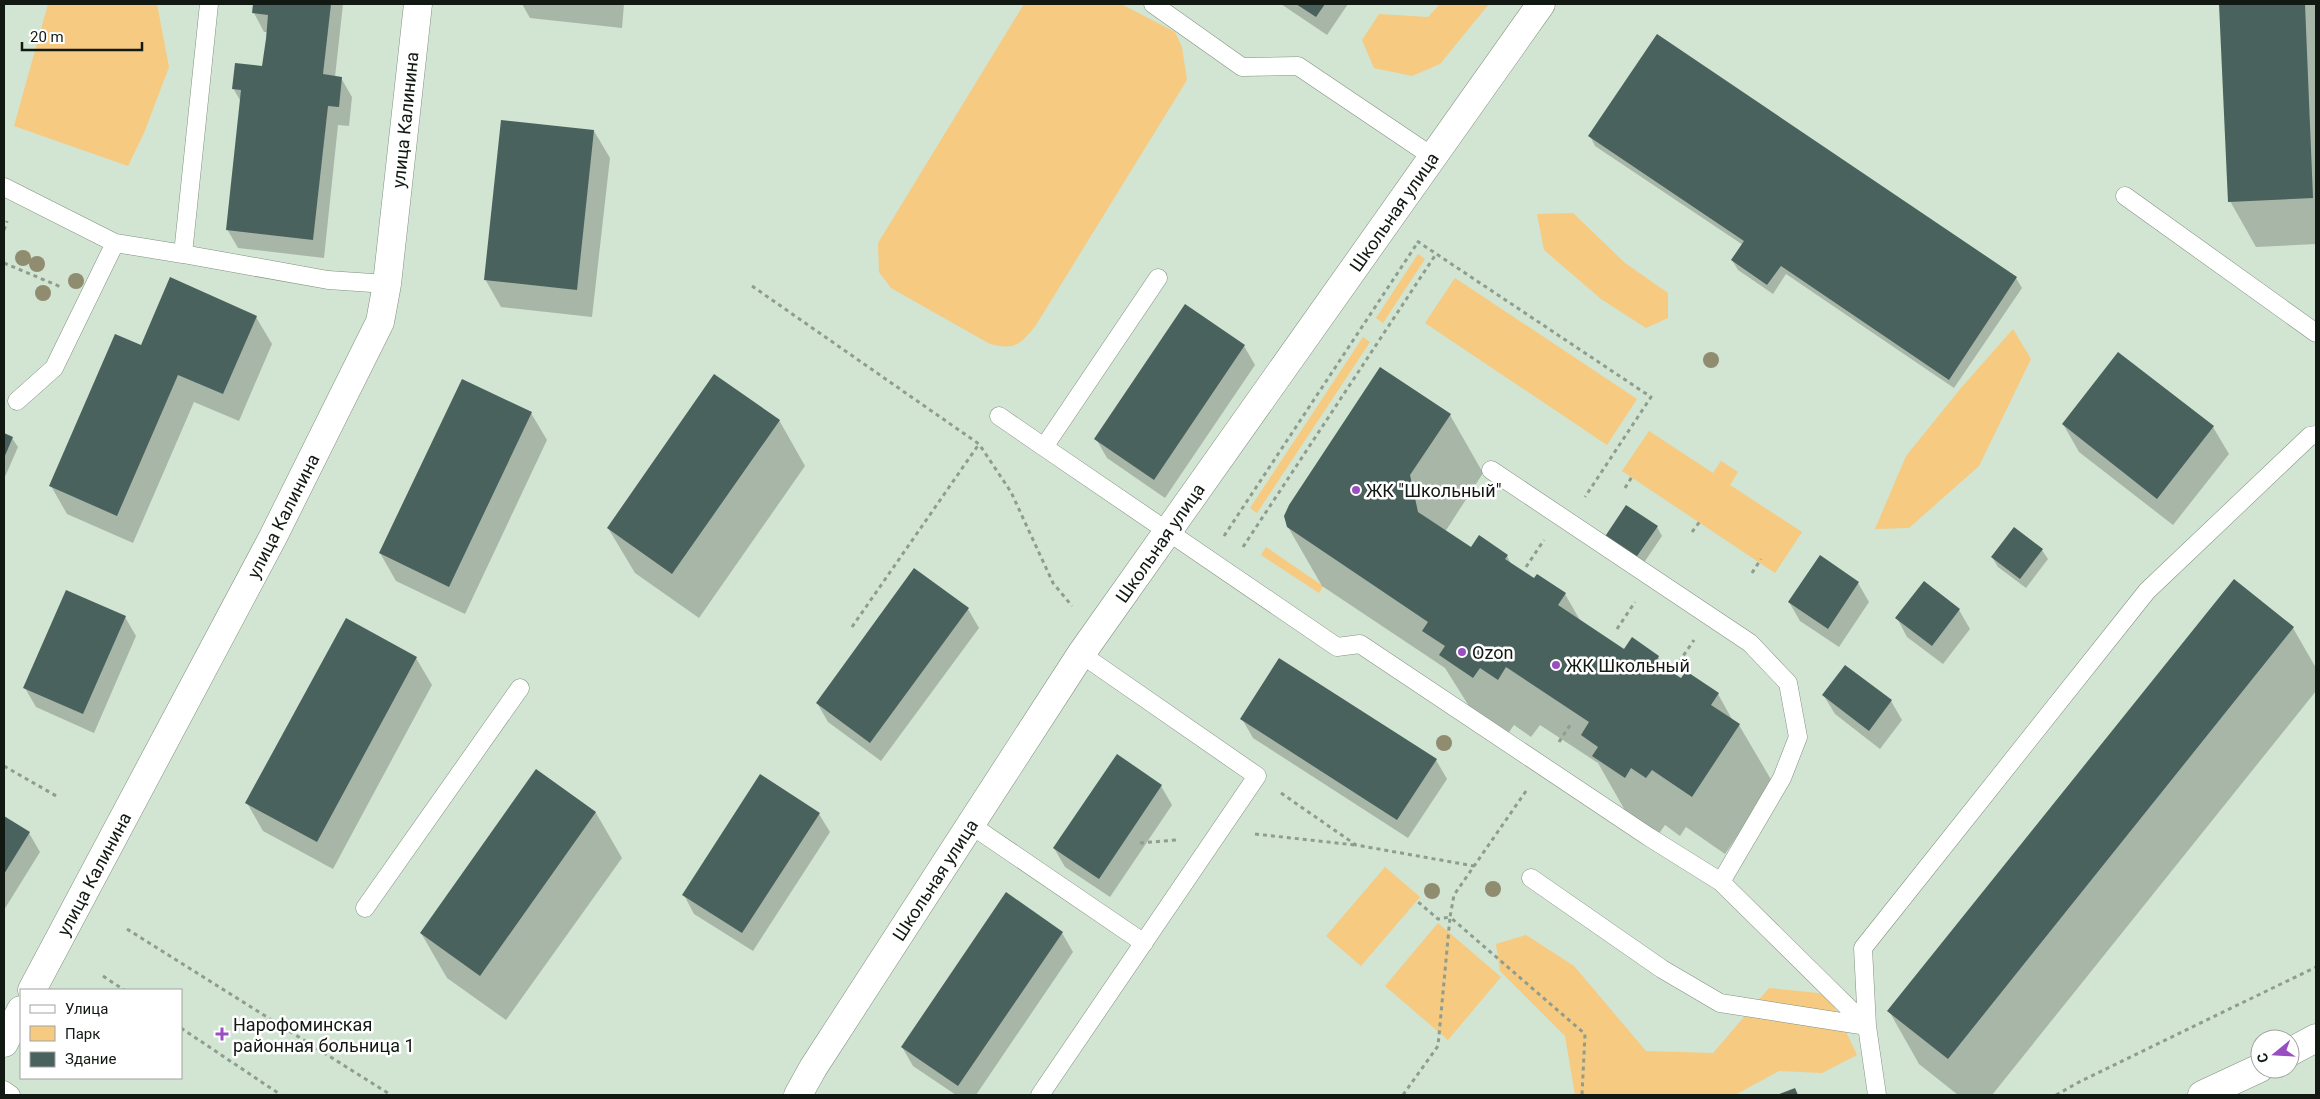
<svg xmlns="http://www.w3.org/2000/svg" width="2320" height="1099" viewBox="0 0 2320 1099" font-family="Roboto,sans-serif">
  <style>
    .green { fill: #f6ca80 }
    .shadow { fill: #0003 }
    .building { fill: #4a625d }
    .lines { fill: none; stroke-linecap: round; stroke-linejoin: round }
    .lane-casing { stroke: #809180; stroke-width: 19 }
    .street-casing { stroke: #809180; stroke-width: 29 }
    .secondary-casing { stroke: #809180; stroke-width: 29 }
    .path { stroke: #8f9d8f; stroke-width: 3; stroke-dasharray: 4 4; stroke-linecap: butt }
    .lane { stroke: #fff; stroke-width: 18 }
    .street { stroke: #fff; stroke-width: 28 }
    .secondary { stroke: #fff; stroke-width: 28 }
    .tree { fill: #8f8c70 }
    .poi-dot { fill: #994fc1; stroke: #fff; stroke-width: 2 }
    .labels { text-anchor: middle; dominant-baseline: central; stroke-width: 5; stroke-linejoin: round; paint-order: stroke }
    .street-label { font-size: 18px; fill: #121812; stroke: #fff }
    .poi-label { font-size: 18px; fill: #121812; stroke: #fff; text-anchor: start }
  </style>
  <rect width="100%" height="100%" fill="#d2e4d2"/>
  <path class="green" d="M48 4H157L169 67 144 133 128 166 14 126Z
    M1024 4H1121L1175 32 1182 47 1187 80 1036 325C1020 345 1015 350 990 344L891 288 879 272 878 243Z
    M1440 4H1489L1440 64 1412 76 1374 68 1362 40 1379 14 1428 17Z
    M1573 213 1625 263 1668 293V318L1646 328 1601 299 1544 250 1537 214Z
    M1418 254 1425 259 1383 323 1376 318Z
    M1455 278 1637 399 1607 445 1425 323Z
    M2013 329 2031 359 1979 466 1909 528 1875 529 1906 456 1961 388Z
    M1363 337 1370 342 1257 513 1250 508Z
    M1649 431 1713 473 1721 461 1738 472 1730 485 1802 532 1775 573 1622 471Z
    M1266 547 1323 586 1319 593 1261 555Z
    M1385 867 1420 897 1361 966 1326 936Z
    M1438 923 1501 977 1448 1040 1385 986Z
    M1526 935 1574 966 1646 1051 1713 1053 1769 988 1828 994 1857 1055 1822 1073 1779 1071 1735 1095H1575L1565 1036 1500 971 1496 944Z"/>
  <path class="shadow" d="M254 4H343L335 77 341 78 352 97 349 126 338 125 324 258 238 248 227 229 241 102 233 88 263 68 267 32H264L254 13Z
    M522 4H624L622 28 530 18Z
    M1281 4H1348L1327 35Z
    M2220 4H2314L2316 8V244L2256 247 2230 201Z
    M1658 36 2016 278 2022 288 1954 388 1786 274 1773 294 1738 270 1732 260 1743 245 1595 146 1590 136Z
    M594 131 610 158 592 317 501 307 485 279Z
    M256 317 272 344 239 421 194 402 133 543 67 514 51 486 141 347Z
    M1244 346 1255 365 1165 498 1107 458 1096 439Z
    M531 413 547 440 465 614 396 581 380 553Z
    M1450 415 1483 473 1445 532 1471 549 1507 556 1512 566 1534 580 1565 594 1581 622 1624 651 1658 657 1666 670 1682 680 1718 694 1733 721 1739 725 1773 783 1725 854 1686 827 1680 836 1665 825 1658 835 1627 814 1598 763 1540 725 1531 737 1514 725 1507 735 1474 714 1445 668 1322 586 1288 527Z
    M779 420 805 466 699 618 635 573 608 528Z
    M2063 424 2213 427 2229 454 2173 525 2079 452Z
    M4 434 12 438 18 447 4 479Z
    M1657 527 1662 536 1641 567 1611 547Z
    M2042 550 2048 559 2026 588 1998 567 1992 557Z
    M1820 557 1858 583 1869 602 1839 647 1800 621 1789 602Z
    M2235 581 2293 628 2316 668V691L1992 1095H1958L1919 1064 1889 1011Z
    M1924 582 1959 610 1970 629 1943 664 1907 637 1897 618Z
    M968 609 979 628 881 761 828 722 817 703Z
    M125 617 136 636 94 733 36 707 25 688Z
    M416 658 432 685 333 869 263 831 247 803Z
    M1824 696 1891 701 1902 720 1880 749 1835 714Z
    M1242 719 1436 760 1447 779 1408 838 1253 738Z
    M537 771 596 813 622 858 506 1020 447 978 421 933Z
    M1161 786 1172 805 1110 897 1065 867 1054 848Z
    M819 814 830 832 753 951 694 914 684 895Z
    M4 818 29 833 40 852 4 910Z
    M1062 933 1073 952 976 1095H956L913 1066 902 1047Z"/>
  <path class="building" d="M253 4H331L323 74 342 77 339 107 328 106 313 240 226 230 241 90 232 89 235 63 262 66 266 39 268 15 252 13Z
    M1296 4H1325L1316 17Z
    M2219 4H2305L2313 198 2228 202Z
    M1657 34 2017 277 1949 380 1781 266 1767 285 1731 260 1744 241 1588 136Z
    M501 120 594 130 577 290 484 280Z
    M170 277 257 316 223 394 178 375 117 516 49 486 115 334 141 345Z
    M1185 304 1245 345 1154 480 1094 439Z
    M2118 352 2214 426 2157 499 2062 424Z
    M1380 367 1451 414 1410 475 1418 512 1471 547 1479 535 1508 555 1505 559 1534 578 1537 574 1566 593 1558 605 1624 649 1632 637 1659 656 1656 662 1681 678 1686 671 1719 693 1711 705 1740 724 1692 797 1652 770 1646 778 1631 768 1625 778 1592 756 1598 747 1581 735 1589 722 1506 667 1498 680 1480 668 1473 678 1439 655 1445 646 1422 631 1428 622 1287 527 1284 516 1289 505Z
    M714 374 780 420 672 574 607 528Z
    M462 379 532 412 449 587 379 553Z
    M4 433 13 437 4 458Z
    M1626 505 1658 526 1635 559 1604 538Z
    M2014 527 2043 549 2020 579 1991 557Z
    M1820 555 1859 582 1828 629 1788 602Z
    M914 568 969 608 870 743 816 703Z
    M2234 579 2294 627 1948 1059 1887 1011Z
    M1924 581 1960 609 1932 646 1895 618Z
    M66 590 126 616 83 714 23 688Z
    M346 618 417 657 317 842 245 803Z
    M1279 658 1437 759 1397 820 1240 719Z
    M1845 665 1892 700 1869 731 1822 695Z
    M1117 754 1162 785 1099 879 1053 848Z
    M536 769 596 812 480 976 420 933Z
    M760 774 820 813 742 933 682 895Z
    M4 816 30 832 4 874Z
    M1006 892 1063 932 958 1086 901 1047Z
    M1795 1088 1798 1095H1777Z"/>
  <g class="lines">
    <defs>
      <path id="lane" d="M209 4 183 254 328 280 387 284
        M1153 4 1242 67 1298 66 1433 157
        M4 187 115 243 183 254
        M2125 196 2316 333
        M1158 278 1044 447 1337 647 1360 644 1649 837 1721 882 1867 1026
        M17 401 54 368 115 243
        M999 416 1044 447
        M1491 470 1750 643 1788 683 1798 737 1782 778 1721 882
        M971 825 1144 943
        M1531 878 1662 969 1720 1003 1867 1026
        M365 908 520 688
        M4 1090 11 1095
        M1040 1095 1257 776 1081 654
        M1877 1095 1867 1026 1863 948 2147 591 2310 436 2316 435"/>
      <path id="street" d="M2290 1052 2316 1038
        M798 1095 813 1068 1081 654 1541 4
        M2202 1095 2260 1068"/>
      <path id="secondary" d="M32 990 273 537 380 322 387 284 418 4
        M4 1043 21 1010"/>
    </defs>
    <use href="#lane" class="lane-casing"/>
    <use href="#street" class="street-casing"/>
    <use href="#secondary" class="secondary-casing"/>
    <path class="path" d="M4 230 7 221
      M1417 241 1651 397 1585 497
      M4 263 61 287
      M752 286 979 444 1011 492 1053 583 1072 606
      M1625 488 1633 475
      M1692 532 1701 520
      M1224 536 1418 242
      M1243 547 1436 254
      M1526 567 1544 540
      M1752 573 1761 559
      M852 627 979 444
      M1617 629 1635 602
      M1679 662 1694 640
      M1559 742 1572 722
      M4 766 58 797
      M1526 791 1454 895 1450 917 1585 1034 1582 1095
      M1281 793 1356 845 1474 866
      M1255 834 1355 845
      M1140 843 1176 840
      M127 929 391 1095
      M103 976 124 990
      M181 1028 281 1095
      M1403 1095 1438 1046 1450 917 1438 919 1417 901
      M2056 1095 2081 1081 2316 967"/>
    <use href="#lane" class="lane"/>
    <use href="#street" class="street"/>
    <use href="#secondary" class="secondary"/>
  </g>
  <g class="tree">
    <circle cx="23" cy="258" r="8"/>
    <circle cx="37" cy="264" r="8"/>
    <circle cx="76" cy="281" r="8"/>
    <circle cx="43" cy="293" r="8"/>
    <circle cx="1711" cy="360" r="8"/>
    <circle cx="1444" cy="743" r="8"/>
    <circle cx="1493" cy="889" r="8"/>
    <circle cx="1432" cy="891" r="8"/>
  </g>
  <g class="poi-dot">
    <circle cx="1356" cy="490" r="5"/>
    <circle cx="1462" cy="652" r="5"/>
    <circle cx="1556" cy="665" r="5"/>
    <path d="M219.5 1026.5h5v5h5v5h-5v5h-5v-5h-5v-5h5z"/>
  </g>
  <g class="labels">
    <g class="street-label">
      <text transform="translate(405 120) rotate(-84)">улица Калинина</text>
      <text transform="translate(1394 212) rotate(-55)">Школьная улица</text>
      <text transform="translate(283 516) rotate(-63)">улица Калинина</text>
      <text transform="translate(1160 543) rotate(-55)">Школьная улица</text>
      <text transform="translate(94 874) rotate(-62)">улица Калинина</text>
      <text transform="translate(935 880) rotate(-57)">Школьная улица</text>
    </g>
    <g class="poi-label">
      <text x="1366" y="490">ЖК "Школьный"</text>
      <text x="1472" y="652">Ozon</text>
      <text x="1566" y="665">ЖК Школьный</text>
      <text x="233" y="1024">Нарофоминская<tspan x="233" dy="21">районная больница 1</tspan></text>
    </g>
  </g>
  <rect width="2320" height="1099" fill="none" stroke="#121812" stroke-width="10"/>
  <rect x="20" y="989" width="162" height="90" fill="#ffffff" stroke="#a0a3a0"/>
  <rect x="30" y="1005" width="25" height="8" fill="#ffffff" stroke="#a0a3a0"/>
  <text x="65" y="1014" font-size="15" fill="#121812">Улица</text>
  <rect x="30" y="1026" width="25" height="15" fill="#f6ca80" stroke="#a0a3a0"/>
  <text x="65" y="1039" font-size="15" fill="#121812">Парк</text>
  <rect x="30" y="1052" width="25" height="15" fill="#4a625d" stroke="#a0a3a0"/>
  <text x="65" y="1064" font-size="15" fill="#121812">Здание</text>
  <g transform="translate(2275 1054) rotate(252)"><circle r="24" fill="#ffffff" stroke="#a0a3a0"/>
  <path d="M0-4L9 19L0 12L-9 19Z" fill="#994fc1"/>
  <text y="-8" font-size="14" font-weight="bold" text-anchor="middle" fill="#121812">С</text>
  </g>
  <path d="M22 42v8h120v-8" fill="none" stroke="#121812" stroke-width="2.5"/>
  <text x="30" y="42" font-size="15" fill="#121812" stroke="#ffffff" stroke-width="4" paint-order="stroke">20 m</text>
</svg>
